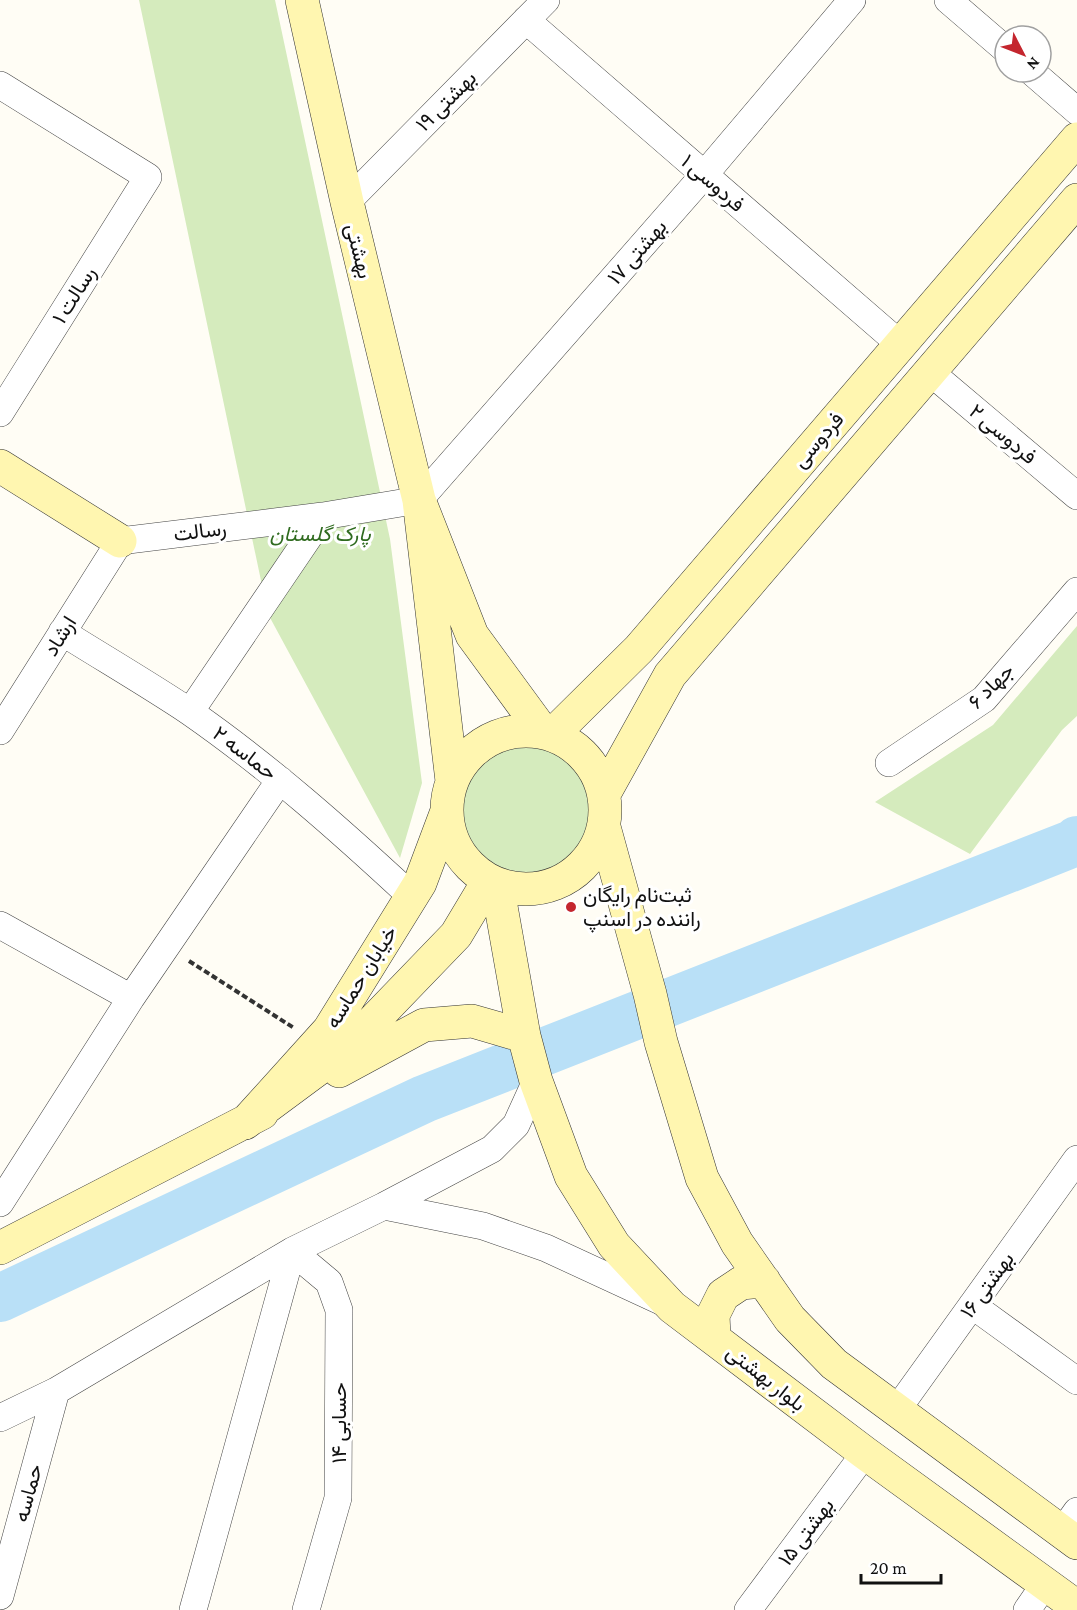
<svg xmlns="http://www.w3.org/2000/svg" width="1077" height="1610" viewBox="0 0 1077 1610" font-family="'Crimson Pro',Vazirmatn,serif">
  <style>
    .green { fill: #d5ebbd }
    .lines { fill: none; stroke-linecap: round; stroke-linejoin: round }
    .river { stroke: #b9e0f7; stroke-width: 48 }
    .street-casing { stroke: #444; stroke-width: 28 }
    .secondary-casing { stroke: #333; stroke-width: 34 }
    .path { stroke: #333; stroke-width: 4; stroke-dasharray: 6 3; stroke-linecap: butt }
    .street { stroke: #fff; stroke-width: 27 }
    .secondary { stroke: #fff6b0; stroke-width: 33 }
    .poi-dot { fill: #c4262e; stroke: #fff; stroke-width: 2 }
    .labels { text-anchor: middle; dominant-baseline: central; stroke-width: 6; stroke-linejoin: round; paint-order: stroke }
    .street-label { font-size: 21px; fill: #111; stroke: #fff }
    .park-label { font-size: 21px; font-style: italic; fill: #2f6b1f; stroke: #fff }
    .poi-label { font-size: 21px; fill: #111; stroke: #fff; text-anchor: start }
  </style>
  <rect width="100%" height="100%" fill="#fffdf5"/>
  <path class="green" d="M139 0H275L390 539 422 783 400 858 268 614Z
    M1077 626V716L1062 730 970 854 875 802 993 725Z
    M460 808a65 65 0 1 1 130 0a65 65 0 1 1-130 0Z"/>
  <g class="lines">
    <path class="river" d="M0 1298 424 1099 1074 843 1077 840"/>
    <defs>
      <path id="street" d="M948 0 1005 49
        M526 20 901 345
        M1032 72 1077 111
        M0 85 148 177 0 413
        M347 202 546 0
        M930 372 1077 496
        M62 632C105 659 148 684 190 712 269 767 341 831 411 896
        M190 712 323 516
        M0 731 120 541 323 516 419 500 704 175 852 0
        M889 763 984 699 1077 591
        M0 925 131 998
        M0 1203 131 998 280 780
        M384 1206 483 1226 546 1248 665 1303
        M972 1305 1077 1381
        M896 1411 1077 1159
        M0 1418 56 1391 292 1251 384 1206 492 1149 516 1125 536 1081
        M1062 1532 1077 1511
        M0 1596 56 1391
        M193 1610 292 1251 329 1282 339 1310 338 1498 306 1610
        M748 1610 865 1453
        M1027 1610 1045 1584"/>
      <path id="secondary" d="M302 0 347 202 419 500
        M0 466 120 541
        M447 810a79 79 0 1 1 158 0a79 79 0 1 1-158 0Z
        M552 735 639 649 1077 139
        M452 781 419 500 472 635 543 732
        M604 794 670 675 1077 200
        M447 811 420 883 329 1030 245 1123 349 1046 456 935 489 880
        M604 827 650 994 661 1042 702 1178 737 1243 790 1319 834 1364 1077 1543
        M497 884 524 1036 536 1081 571 1176 614 1245 672 1307 865 1453 1077 1607
        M339 1071 424 1025 472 1021 524 1036
        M0 1248 262 1113
        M714 1337 713 1315 723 1295 741 1283 764 1281"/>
    </defs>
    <use href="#street" class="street-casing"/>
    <use href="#secondary" class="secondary-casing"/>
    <path class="path" d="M189 961 294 1028"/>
    <use href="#street" class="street"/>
    <use href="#secondary" class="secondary"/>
  </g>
  <circle class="poi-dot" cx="571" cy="907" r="6"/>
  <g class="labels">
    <g class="street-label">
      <text transform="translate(446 101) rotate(-45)">بهشتی ۱۹</text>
      <text transform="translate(713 183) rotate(41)">فردوسی ۱</text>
      <text transform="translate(359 251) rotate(76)">بهشتی</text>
      <text transform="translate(637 252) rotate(-49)">بهشتی ۱۷</text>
      <text transform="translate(74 295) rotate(-58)">رسالت ۱</text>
      <text transform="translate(1003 434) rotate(40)">فردوسی ۲</text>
      <text transform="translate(818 440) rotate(-49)">فردوسی</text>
      <text transform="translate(200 531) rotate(-7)">رسالت</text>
      <text transform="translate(60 636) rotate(-58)">ارشاد</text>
      <text transform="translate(991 686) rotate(-45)">جهاد ۶</text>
      <text transform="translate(245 753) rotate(37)">حماسه ۲</text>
      <text transform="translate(361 977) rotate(-58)">خیابان حماسه</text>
      <text transform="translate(987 1285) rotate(-54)">بهشتی ۱۶</text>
      <text transform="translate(766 1378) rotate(38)">بلوار بهشتی</text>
      <text transform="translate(339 1423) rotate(-90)">حسابی ۱۴</text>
      <text transform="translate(28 1493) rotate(-75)">حماسه</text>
      <text transform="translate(806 1532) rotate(-53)">بهشتی ۱۵</text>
    </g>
    <g class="park-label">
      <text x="320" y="534">پارک گلستان</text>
    </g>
    <g class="poi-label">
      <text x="583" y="895">ثبت‌نام رایگان<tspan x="583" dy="24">راننده در اسنپ</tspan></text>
    </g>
  </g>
  <g transform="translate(1023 54) rotate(132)"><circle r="28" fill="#ffffff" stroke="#a0a0a0" stroke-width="1.5"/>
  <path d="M0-4.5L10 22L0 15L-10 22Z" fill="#c4262e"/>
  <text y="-9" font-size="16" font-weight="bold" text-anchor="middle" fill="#111111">N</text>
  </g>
  <path d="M861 1574v9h80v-9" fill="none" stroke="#111111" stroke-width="3"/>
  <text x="870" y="1574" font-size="18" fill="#111111" stroke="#ffffff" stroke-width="4.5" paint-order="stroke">20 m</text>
</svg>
